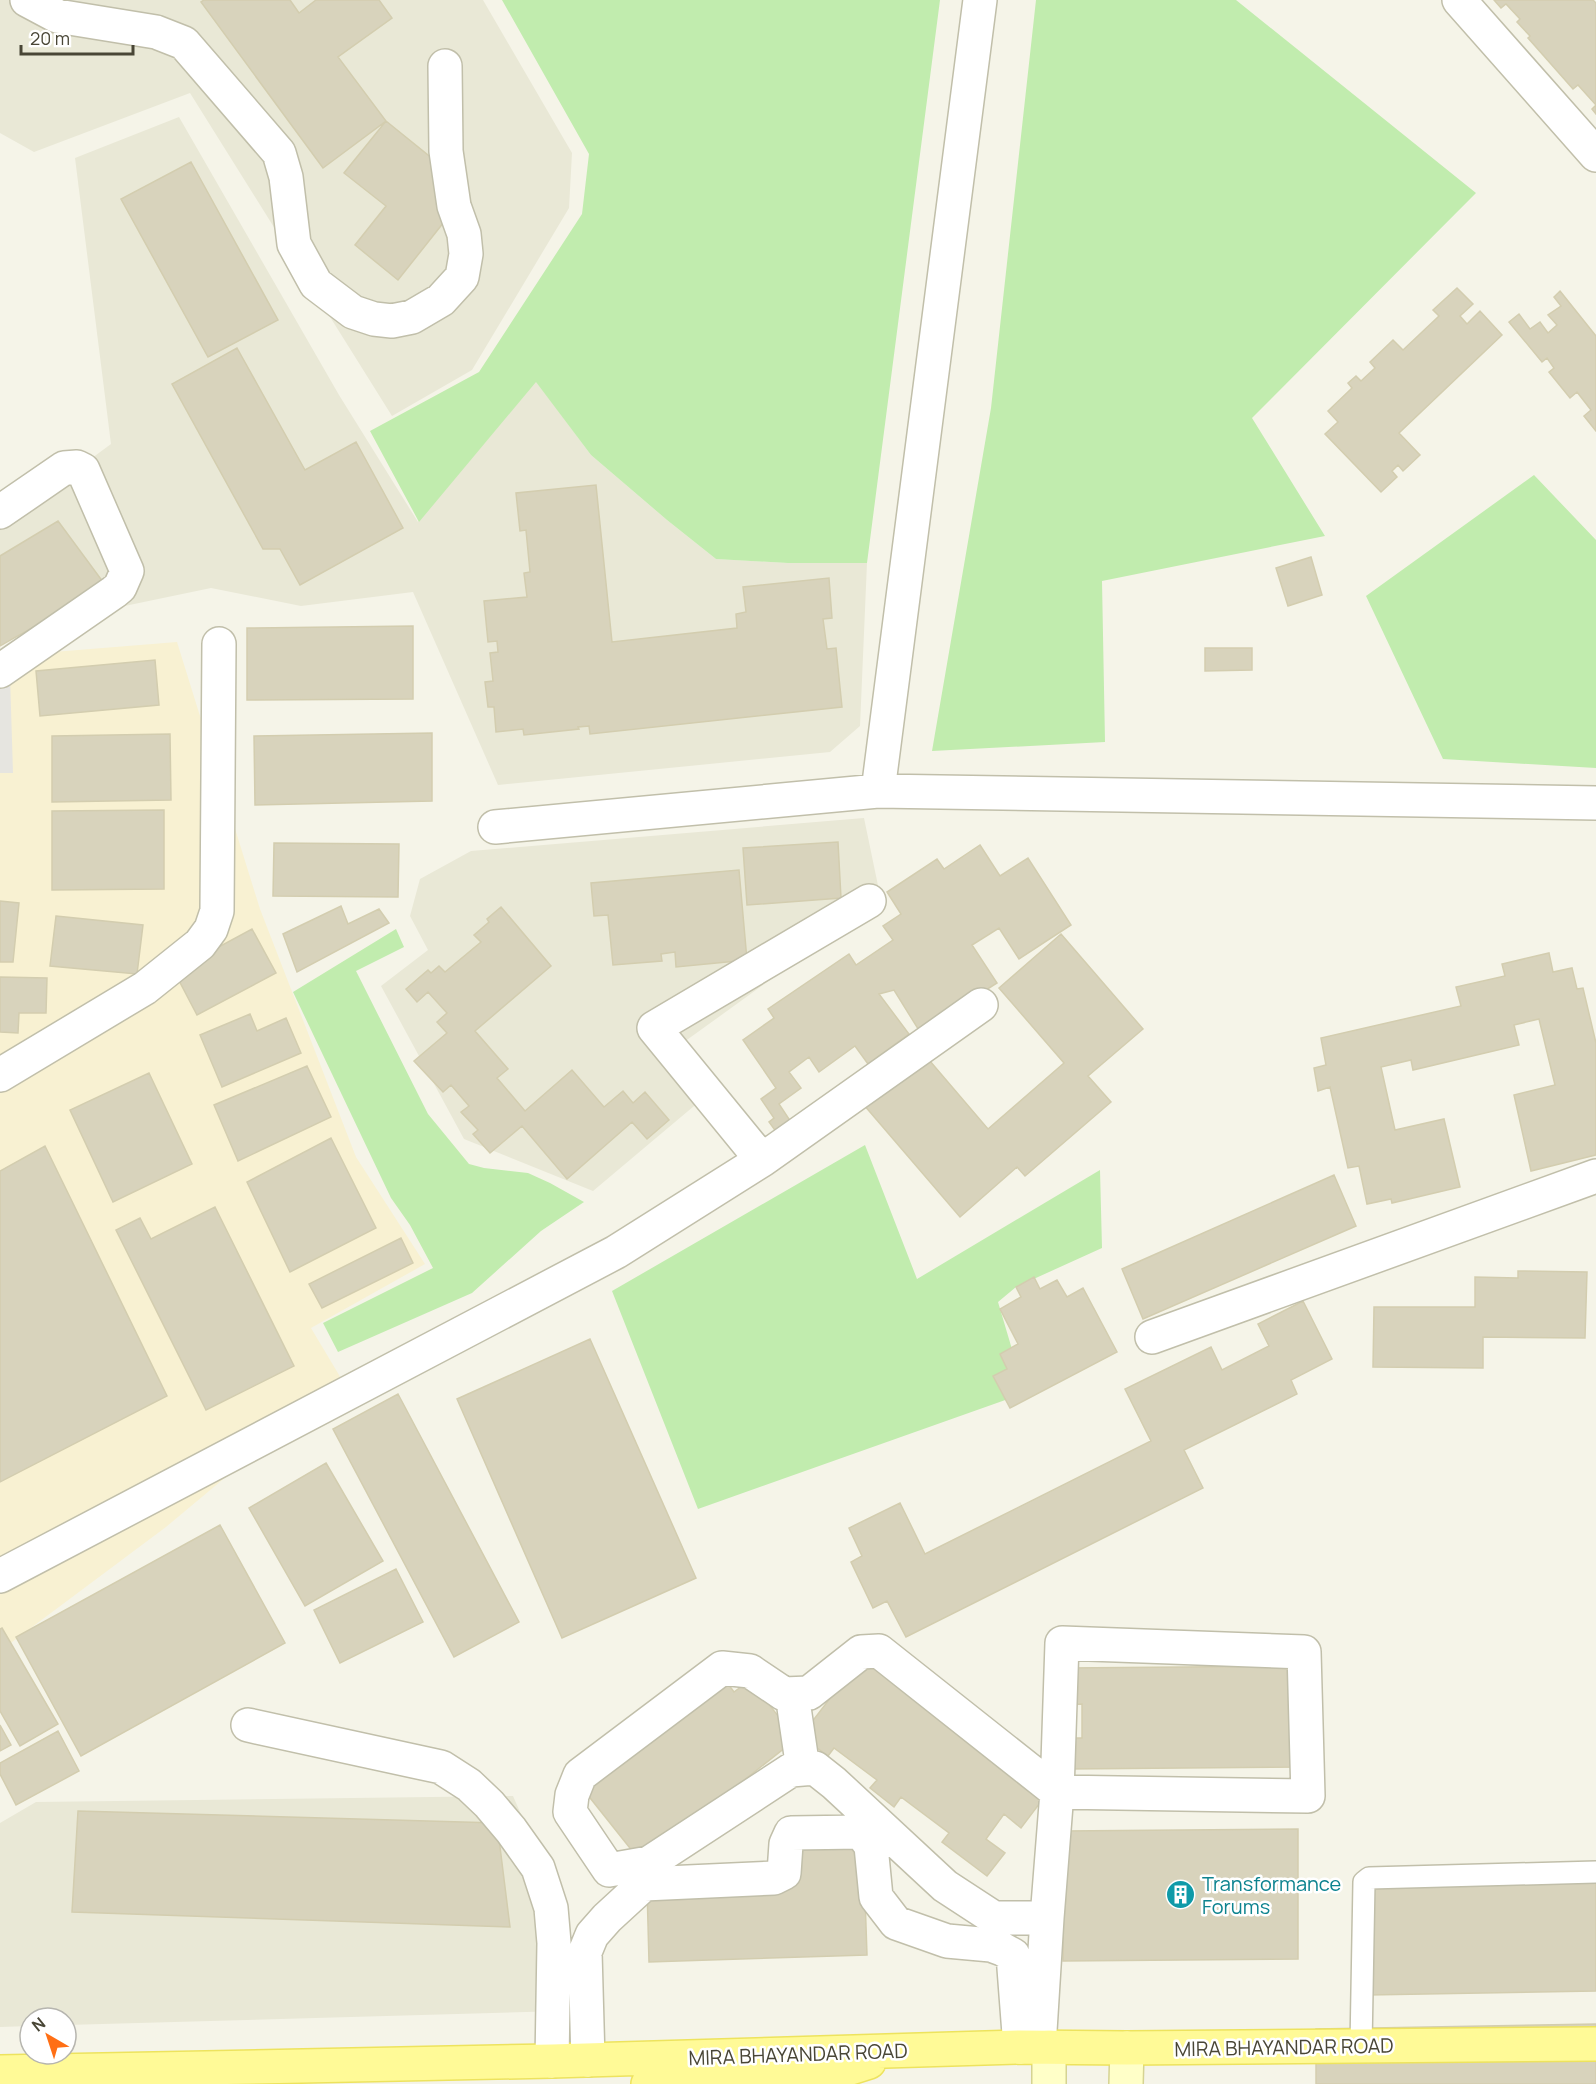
<svg xmlns="http://www.w3.org/2000/svg" width="1596" height="2084" viewBox="0 0 1596 2084" font-family="Manrope,sans-serif">
  <style>
    .residential { fill: #e9e8d6 }
    .commercial { fill: #f8f1d2 }
    .green { fill: #c1ecae }
    .parking { fill: #e6e5e0 }
    .building { fill: #d8d3bc; stroke: #d3cdaf; stroke-width: 1.5 }
    .lines { fill: none; stroke-linecap: round; stroke-linejoin: round }
    .lane-casing { stroke: #c1bfaa; stroke-width: 24 }
    .street-casing { stroke: #c1bfaa; stroke-width: 36 }
    .secondary-casing { stroke: #d5d392; stroke-width: 36 }
    .primary-casing { stroke: #ede35e; stroke-width: 36 }
    .lane { stroke: #fff; stroke-width: 21 }
    .street { stroke: #fff; stroke-width: 33 }
    .secondary { stroke: #ffffc8; stroke-width: 33 }
    .primary { stroke: #fffa97; stroke-width: 33 }
    .labels { text-anchor: middle; dominant-baseline: central; stroke-width: 5; stroke-linejoin: round; paint-order: stroke }
    .culture-label { font-size: 20px; fill: #0d838f; stroke: #fff; text-anchor: start }
    .street-label { font-size: 20px; fill: #494636; stroke: #fff }
  </style>
  <rect width="100%" height="100%" fill="#f5f4e8"/>
  <path class="residential" d="M0 0H483L572 153 569 208 472 370 392 416 190 93 34 152 0 133Z
    M179 117 339 395 418 522 536 381 591 455 667 520 716 559 788 563H867L860 726 830 752 498 785 413 592 301 606 211 588 67 618 0 642V526L111 444 75 158Z
    M864 818 881 900 684 1042 719 1085 593 1191 464 1139 381 986 428 950 410 916 420 879 471 851Z
    M513 1796 564 1913 562 2011 66 2025V2018H30V2026L0 2027V1823L36 1802Z"/>
  <path class="commercial" d="M177 642 260 909 356 1157 425 1264 311 1328 342 1380 166 1527 0 1651V673L41 653Z"/>
  <path class="green" d="M502 0H940L867 563H788L716 559 667 520 591 455 536 382 419 522 370 431 479 372 582 214 589 154Z
    M1036 0H1236L1476 193 1252 418 1325 536 1102 581 1105 742 932 751 991 408Z
    M1534 475 1596 540V768L1443 759 1366 596Z
    M396 929 404 947 356 971 428 1114 469 1164 484 1168 528 1173 550 1183 584 1202 541 1231 472 1293 338 1352 323 1323 433 1268 410 1225 391 1198 293 992Z
    M865 1145 917 1279 1100 1170 1102 1248 1016 1287 998 1302 1025 1393 698 1509 612 1291Z"/>
  <path class="parking" d="M10 676 13 773H0V683Z"/>
  <path class="building" d="M204 0H290L299 13 316 0H379L392 18 338 57 386 121 323 168 201 2Z
    M1494 0H1593L1596 3V114L1592 109 1596 105 1578 85 1573 89 1528 38 1530 36 1517 22 1520 19 1506 4 1501 8Z
    M386 121 439 164 444 222 398 280 355 245 386 206 344 173Z
    M191 162 278 320 208 357 121 199Z
    M1457 288 1473 304 1460 316 1467 324 1480 311 1502 335 1399 433 1420 455 1403 471 1398 465 1392 471 1397 477 1381 492 1325 434 1338 422 1328 411 1352 388 1348 383 1356 376 1361 381 1375 368 1370 362 1393 340 1403 350 1439 316 1433 310Z
    M1560 291 1596 336V431L1584 416 1591 410 1577 392 1570 398 1549 372 1554 368 1547 358 1542 362 1509 322 1519 314 1530 329 1540 322 1548 333 1557 325 1548 315 1561 306 1554 297Z
    M237 348 305 470 356 442 403 528 300 585 280 549H263L172 384Z
    M596 485 612 642 737 628 736 614 746 612 743 587 829 578 832 618 823 619 827 649 836 648 842 707 590 734 589 726 578 727 579 729 524 735 523 729 496 732 494 707H488L485 682 493 681 490 653 498 652 497 641 488 642 484 601 527 597 524 573 530 572 526 530 520 531 516 493Z
    M58 521 106 586 0 646V556Z
    M1311 557 1322 595 1288 606 1276 568Z
    M413 626V699L247 700V628Z
    M1205 648H1252V670L1205 671Z
    M155 660 159 705 40 716 36 671Z
    M432 733V801L255 805 254 736Z
    M170 734 171 800 52 802V736Z
    M164 810V889L52 890V811Z
    M838 842 841 898 747 905 743 848Z
    M274 843 399 844 398 897 273 896Z
    M980 845 1000 876 1028 858 1071 925 1019 959 999 928 972 945 997 983 920 1032 894 990 879 994 909 1034 868 1064 855 1046 819 1072 809 1057 789 1072 801 1088 779 1104 791 1122 777 1133 769 1122 774 1118 761 1099 776 1088 743 1040 774 1018 768 1009 849 954 856 965 893 940 883 926 901 914 887 892 937 859 944 869Z
    M739 870 747 960 676 967 675 952 661 954 662 961 613 965 608 915 594 916 591 883Z
    M0 901 19 903 13 962H0Z
    M341 906 348 924 379 909 389 923 297 972 283 934Z
    M501 907 551 966 475 1031 508 1069 497 1078 525 1111 572 1070 604 1107 623 1091 633 1103 645 1092 669 1120 647 1139 632 1122 567 1179 522 1126 490 1153 473 1134 478 1130 461 1112 469 1106 451 1085 443 1092 414 1061 447 1033 437 1022 447 1013 428 992 417 1002 406 989 428 970 431 973 439 966 445 972 481 942 474 935 489 922 487 919Z
    M56 916 143 925 137 974 50 966Z
    M252 929 276 973 197 1015 174 971Z
    M1061 934 1143 1029 1088 1076 1111 1102 1025 1176 1017 1167 960 1217 864 1105 924 1054 988 1129 1064 1063 999 988Z
    M1549 953 1553 972 1572 968 1577 989 1583 988 1596 1043V1155L1531 1171 1514 1095 1555 1085 1539 1019 1514 1025 1519 1045 1413 1070 1411 1060 1381 1067 1395 1130 1444 1119 1460 1187 1392 1203 1391 1199 1367 1204 1359 1166 1348 1168 1330 1087 1318 1091 1314 1068 1326 1065 1321 1038 1461 1006 1456 987 1505 976 1502 964Z
    M0 977 47 978 46 1013H19L18 1033 0 1032Z
    M250 1014 257 1031 286 1018 301 1053 222 1087 200 1035Z
    M307 1066 331 1117 238 1161 214 1105Z
    M149 1073 192 1164 113 1202 70 1110Z
    M331 1138 376 1228 290 1272 247 1182Z
    M45 1146 167 1396 0 1482V1171Z
    M1334 1175 1356 1226 1143 1319 1122 1269Z
    M215 1207 294 1366 206 1410 116 1230 140 1218 151 1239Z
    M401 1238 413 1263 322 1308 309 1284Z
    M1518 1271 1587 1272 1585 1338 1483 1337V1368L1373 1367 1374 1307H1475V1277L1518 1278Z
    M1034 1277 1040 1289 1057 1280 1067 1297 1083 1288 1117 1352 1010 1408 993 1376 1007 1369 1000 1354 1018 1344 1000 1309 1021 1297 1016 1287Z
    M1303 1301 1332 1359 1291 1380 1297 1394 1184 1450 1203 1488 906 1637 887 1601 873 1608 851 1562 862 1556 849 1528 900 1503 925 1554 1151 1441 1125 1389 1211 1347 1222 1370 1269 1346 1258 1324Z
    M590 1339 696 1578 562 1638 457 1399Z
    M398 1394 519 1622 454 1657 333 1429Z
    M326 1463 383 1561 305 1606 249 1508Z
    M220 1525 285 1643 81 1756 16 1637Z
    M396 1569 423 1622 340 1663 314 1610Z
    M2 1628 58 1724 20 1746 0 1711V1629Z
    M861 1658 1046 1795 1021 1828 1004 1814 986 1839 1005 1853 987 1876 942 1842 949 1833 901 1797 894 1807 870 1788 877 1780 834 1748 828 1756 801 1736Z
    M1299 1666 1300 1767 1067 1769 1066 1738H1082V1704L1066 1705V1668Z
    M723 1677 734 1692 750 1680 796 1739 641 1862 583 1789Z
    M0 1725 11 1745 0 1751Z
    M58 1731 79 1771 16 1805 0 1774V1763Z
    M78 1811 497 1823 510 1927 72 1912Z
    M1298 1829V1959L1063 1961V1831Z
    M793 1837 863 1838 867 1955 649 1962 647 1887 794 1883Z
    M1596 1877V1991L1368 1995 1367 1884Z
    M1596 2024V2084H1316V2029Z"/>
  <g class="lines">
    <defs>
      <path id="lane" d="M1361 2046 1364 1882 1369 1878 1596 1872"/>
      <path id="street" d="M27 0 57 16 156 32 184 43 279 153 286 177 294 244 316 284 353 312 374 319 392 321 412 317 441 300 462 277 466 254 464 234 454 206 446 151 445 66
        M1459 0 1596 155
        M0 512 64 468 77 467 83 470 127 571 120 587 114 592 0 671
        M878 791 980 0
        M495 827 878 791 1596 803
        M0 1075 145 988 200 944 211 929 217 911 219 644
        M762 1160 981 1005
        M1152 1337 1596 1176
        M0 1576 616 1252 762 1160 654 1028 869 901
        M792 1694 803 1769
        M248 1725 441 1767 469 1785 489 1804 511 1830 538 1868 551 1908 554 1943 552 2061
        M1047 1918H994L945 1886 834 1783 815 1768 791 1770 649 1863 609 1870 570 1812 572 1795 580 1775 722 1668 750 1671 784 1694 809 1693 861 1652 879 1651 1057 1792
        M1039 2047 1047 1918 1057 1792 1308 1796 1304 1652 1062 1643 1057 1792
        M588 2060 585 1952 592 1935 607 1918 644 1884 774 1878 784 1873 786 1844 791 1833 861 1832 871 1846 876 1897 896 1923 947 1941 991 1945 1002 1949 1013 1955 1020 2047"/>
      <path id="secondary" d="M1049 2084V2047
        M1126 2084 1127 2048"/>
      <path id="primary" d="M0 2072 552 2061 1020 2047 1127 2048 1596 2044
        M648 2084 813 2080 869 2062"/>
    </defs>
    <use href="#lane" class="lane-casing"/>
    <use href="#street" class="street-casing"/>
    <use href="#secondary" class="secondary-casing"/>
    <use href="#primary" class="primary-casing"/>
    <use href="#lane" class="lane"/>
    <use href="#street" class="street"/>
    <use href="#secondary" class="secondary"/>
    <use href="#primary" class="primary"/>
  </g>
  <defs>
    <symbol id="building-disc" viewBox="-11 -11 22 22"><circle r="9.5" fill="#0f9aa8" stroke="#fff"/><path d="M-4-6H4V6H1V3H-1V6H-4ZM-2.5-4.3h1.7v1.8h-1.7ZM.8-4.3h1.7v1.8H.8ZM-2.5-1h1.7V.8h-1.7ZM.8-1h1.7V.8H.8Z" fill="#fff"/></symbol>
  </defs>
  <g fill-rule="evenodd">
    <use href="#building-disc" x="1164" y="1878" width="33" height="33"/>
  </g>
  <g class="labels">
    <g class="culture-label">
      <text x="1202" y="1883">Transformance<tspan x="1202" dy="23">Forums</tspan></text>
    </g>
    <g class="street-label">
      <text transform="translate(1284 2047) rotate(-1)">MIRA BHAYANDAR ROAD</text>
      <text transform="translate(798 2054) rotate(-2)">MIRA BHAYANDAR ROAD</text>
    </g>
  </g>
  <g transform="translate(48 2036) rotate(321)"><circle r="28" fill="#ffffff" stroke="#b6b5af" stroke-width="1.5"/>
  <path d="M0-4.5L10 22L0 15L-10 22Z" fill="#ff6f15"/>
  <text y="-9" font-size="16" font-weight="bold" text-anchor="middle" fill="#494636">N</text>
  </g>
  <path d="M21 45v9h112v-9" fill="none" stroke="#494636" stroke-width="3"/>
  <text x="30" y="45" font-size="18" fill="#494636" stroke="#ffffff" stroke-width="4.5" paint-order="stroke">20 m</text>
</svg>
